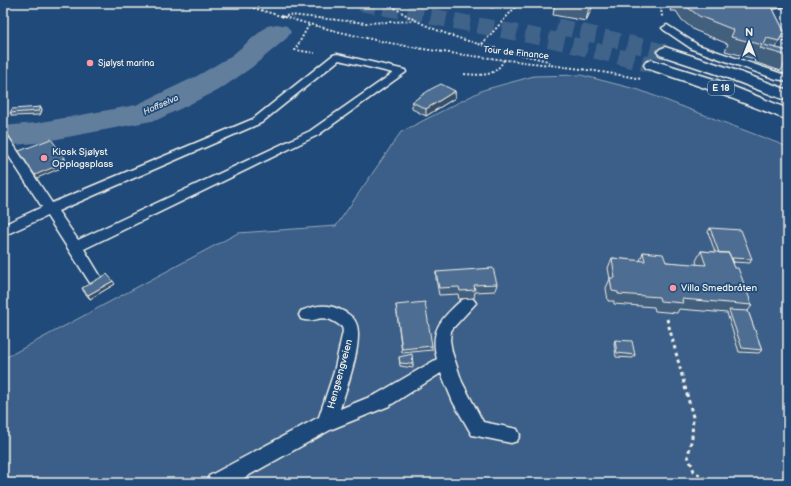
<svg xmlns="http://www.w3.org/2000/svg" width="791" height="486" viewBox="0 0 791 486" font-family="'Balsamiq Sans',sans-serif">
  <style>
    .green { fill: #3a5f88; stroke: #97a8b8 }
    .lines { fill: none; stroke-linecap: round; stroke-linejoin: round }
    .river { fill: #627e9d; fill-rule: evenodd }
    .highway-tunnel { stroke: #3f638a; stroke-width: 16; stroke-dasharray: 16 8; stroke-linecap: butt }
    .lane-casing { stroke: #f4f1e8; stroke-width: 3 }
    .street-casing { stroke: #f4f1e8; stroke-width: 3 }
    .highway-casing { stroke: #f4f1e8; stroke-width: 3 }
    .path-far1 { stroke: #f4f1e8; stroke-width: 2; stroke-dasharray: 2 2; stroke-linecap: butt }
    .path { stroke: #f4f1e8; stroke-width: 3; stroke-dasharray: 3.5 3.5; stroke-linecap: butt }
    .lane { fill: #1f4a7a; fill-rule: evenodd }
    .street { fill: #1f4a7a; fill-rule: evenodd }
    .highway { fill: #1f4a7a; fill-rule: evenodd }
    .wall { fill: #425f7e; stroke: #f4f1e8 }
    .shaded-wall { fill: #364d66; stroke: #f4f1e8 }
    .building { fill: #4d6e92; stroke: #f4f1e8 }
    .poi-dot { fill: #ff9aa2; stroke: #1f4a7a; stroke-width: 1.5 }
    .labels { text-anchor: middle; dominant-baseline: central; stroke-width: 3.5; stroke-linejoin: round; paint-order: stroke }
    .far-street-label { font-size: 9px; fill: #f4f1e8; stroke: #1f4a7a }
    .far-poi-label { font-size: 9px; fill: #f4f1e8; stroke: #1f4a7a; text-anchor: start }
    .shield { fill: #1f4a7a; stroke: #b4bfc7; stroke-width: 1 }
    .shield-label { font-size: 9px; font-weight: bold; fill: #f4f1e8 }
    .far-water-label { font-size: 9px; font-style: italic; fill: #dee0dd; stroke: #1f4a7a }
    .poi-label { font-size: 10px; fill: #f4f1e8; stroke: #1f4a7a; text-anchor: start }
    .street-label { font-size: 10px; fill: #f4f1e8; stroke: #1f4a7a }
  </style>
  <rect width="100%" height="100%" fill="#1f4a7a"/>
  <filter id="ink" filterUnits="userSpaceOnUse"><feTurbulence type="fractalNoise" baseFrequency=".025" numOctaves="2"/><feDisplacementMap in="SourceGraphic" scale="8" xChannelSelector="R" yChannelSelector="G"/><feConvolveMatrix kernelMatrix="1 2 1 2 8 2 1 2 1" color-interpolation-filters="sRGB"/></filter>
  <g filter="url(#ink)">
    <path class="green" d="M581 75 639 90 788 147V483H346L329 479 324 483H3V359L238 233 336 226 401 132 483 90 534 76Z"/>
    <g class="lines">
      <path class="river" d="M277 24 287 26 291 32 287 38 251 68 219 90 157 120 36 143 3 146V126L36 123 136 105 197 76 231 56 267 26Z"/>
      <path class="highway-tunnel" d="M360 3 549 39 652 65
        M557 26 665 52"/>
      <defs>
        <path id="lane" d="M667 25 698 45 782 74 788 75V81L776 79 692 49 664 30 662 28Z
          M337 54 405 70 406 72 318 135 84 249 104 282 102 286 97 288 92 286 47 216 3 236V225L42 207 3 147V133L7 135 52 203 253 119 333 55ZM339 60 393 73 310 131 78 240 58 211 261 123Z
          M468 297 473 299 476 303 453 328 451 331 450 340 452 352 462 382 483 422 517 429 520 435 517 441 511 443 472 435 453 402 441 373 389 406 332 429 235 483H206L209 476 319 417 334 372 343 331 342 327C319 309 318 325 301 319L299 315 301 311C316 305 328 303 343 311 348 314 354 317 356 323 364 341 346 390 340 409L377 394 437 359C431 336 436 324 453 308 458 303 462 299 468 297Z"/>
        <path id="street" d="M753 3H788L787 6 770 9 755 6Z"/>
        <path id="highway" d="M665 47 729 68 788 90V101L717 74 660 55 657 52 660 49Z
          M652 60 717 80 788 109V120L705 88 646 68 644 65 646 62Z"/>
      </defs>
      <use href="#lane" class="lane-casing"/>
      <use href="#street" class="street-casing"/>
      <use href="#highway" class="highway-casing"/>
      <path class="path-far1" d="M238 3C301 23 365 40 430 50 500 61 571 65 641 79
        M388 3C435 38 492 47 548 61L550 63
        M663 3 661 14 663 17
        M282 17 290 15 366 23 412 21
        M309 25 295 50 315 53
        M781 33 788 53
        M482 44 519 3
        M464 74C482 75 494 78 504 60"/>
      <path class="path" d="M667 319 693 417 692 437 688 456 694 471 710 483"/>
      <use href="#lane" class="lane"/>
      <use href="#street" class="street"/>
      <use href="#highway" class="highway"/>
    </g>
    <path class="wall" d="M477 3H497L493 8Z
      M555 3H594L586 21 553 15Z
      M672 3H770L784 31 776 48 788 51V57L781 71 754 62 755 59 725 51 728 44 694 30 682 20 676 11H670Z
      M455 91V98L426 116 412 109V102Z
      M41 107 42 110 40 115 12 116 10 113Z
      M710 228 752 259 750 263 734 262V263L733 264 752 305 748 311 762 350 759 353 739 352 727 313 679 309 677 313 655 311 654 307 614 304V301H608L606 288 610 279 608 268 612 258 640 261 643 252 666 262 697 265 696 261 701 251 715 252 708 232Z
      M436 272 497 284 495 291 475 292 474 298 459 299 458 294 439 295 436 279Z
      M115 284 90 299 84 292 82 288Z
      M396 305 432 346V350L402 353Z
      M615 340 635 355 633 358 616 357 614 343Z
      M399 357 413 364V368L400 366Z"/>
    <path class="shaded-wall" d="M493 3H497L493 8Z
      M591 3H594L586 21 589 7Z
      M455 91V98L426 116V109Z
      M41 107 42 110 40 115 39 111Z
      M65 158 66 162H65L66 164 60 167 61 168 37 178 35 175 58 163 62 159Z
      M113 281 115 284 90 299 88 295Z"/>
    <path class="building" d="M572 3H591L589 7Z
      M684 3H770L784 31 779 41 767 38 764 45 788 51V56L760 48 762 45 731 37 734 30 699 16 687 7Z
      M441 84 455 91 426 109 412 102 431 89Z
      M41 107 39 111 10 113 12 109Z
      M51 139 65 158 62 159 64 161 58 163 59 165 35 175 19 151Z
      M710 228 741 230 752 259 732 258 734 263 733 262 729 253H719Z
      M701 251 729 253 735 268H738L752 305 682 299 683 303 660 301 659 297 618 294V292L612 291 610 278H615L612 258 645 261 643 252 663 254 666 262 706 265Z
      M493 268 497 284 474 285 475 290 460 291 459 287 439 288 436 272Z
      M107 274 113 281 88 295 82 288Z
      M425 302 432 346 402 349 396 305Z
      M729 310 748 311 762 350 742 348Z
      M615 340 632 341 635 355 617 353Z
      M412 354 413 364 400 363 399 357Z"/>
  </g>
  <g class="poi-dot">
    <circle cx="90" cy="63" r="4"/>
    <circle cx="44" cy="158" r="4"/>
    <circle cx="673" cy="288" r="4"/>
  </g>
  <g class="labels">
    <g class="far-street-label">
      <text transform="translate(516 53) rotate(6)">Tour de Finance</text>
    </g>
    <g class="far-poi-label">
      <text x="98" y="63">Sjølyst marina</text>
    </g>
    <rect class="shield" x="708" y="81" width="26" height="14" rx="3"/>
    <g class="shield-label">
      <text x="721" y="88">E 18</text>
    </g>
    <g class="far-water-label">
      <text transform="translate(161 105) rotate(-24)">Hoffselva</text>
    </g>
    <g class="poi-label">
      <text x="52" y="152">Kiosk Sjølyst<tspan x="52" dy="12">Opplagsplass</tspan></text>
      <text x="681" y="288">Villa Smedbråten</text>
    </g>
    <g class="street-label">
      <text transform="translate(340 374) rotate(-75)">Hengsengveien</text>
    </g>
  </g>
  <rect width="791" height="486" fill="none" stroke="#1f4a7a" stroke-width="16"/>
  <rect x="8" y="8" width="775" height="470" fill="none" stroke="#f4f1e8" stroke-width="1.5" filter="url(#ink)"/>
  <g transform="translate(749 42)" stroke="#1f4a7a" stroke-width="3" paint-order="stroke">
  <path d="M0-3L7 15L0 10L-7 15Z" fill="#f4f1e8"/>
  <text y="-6" font-size="11" font-weight="bold" text-anchor="middle" fill="#f4f1e8">N</text>
  </g>
</svg>
